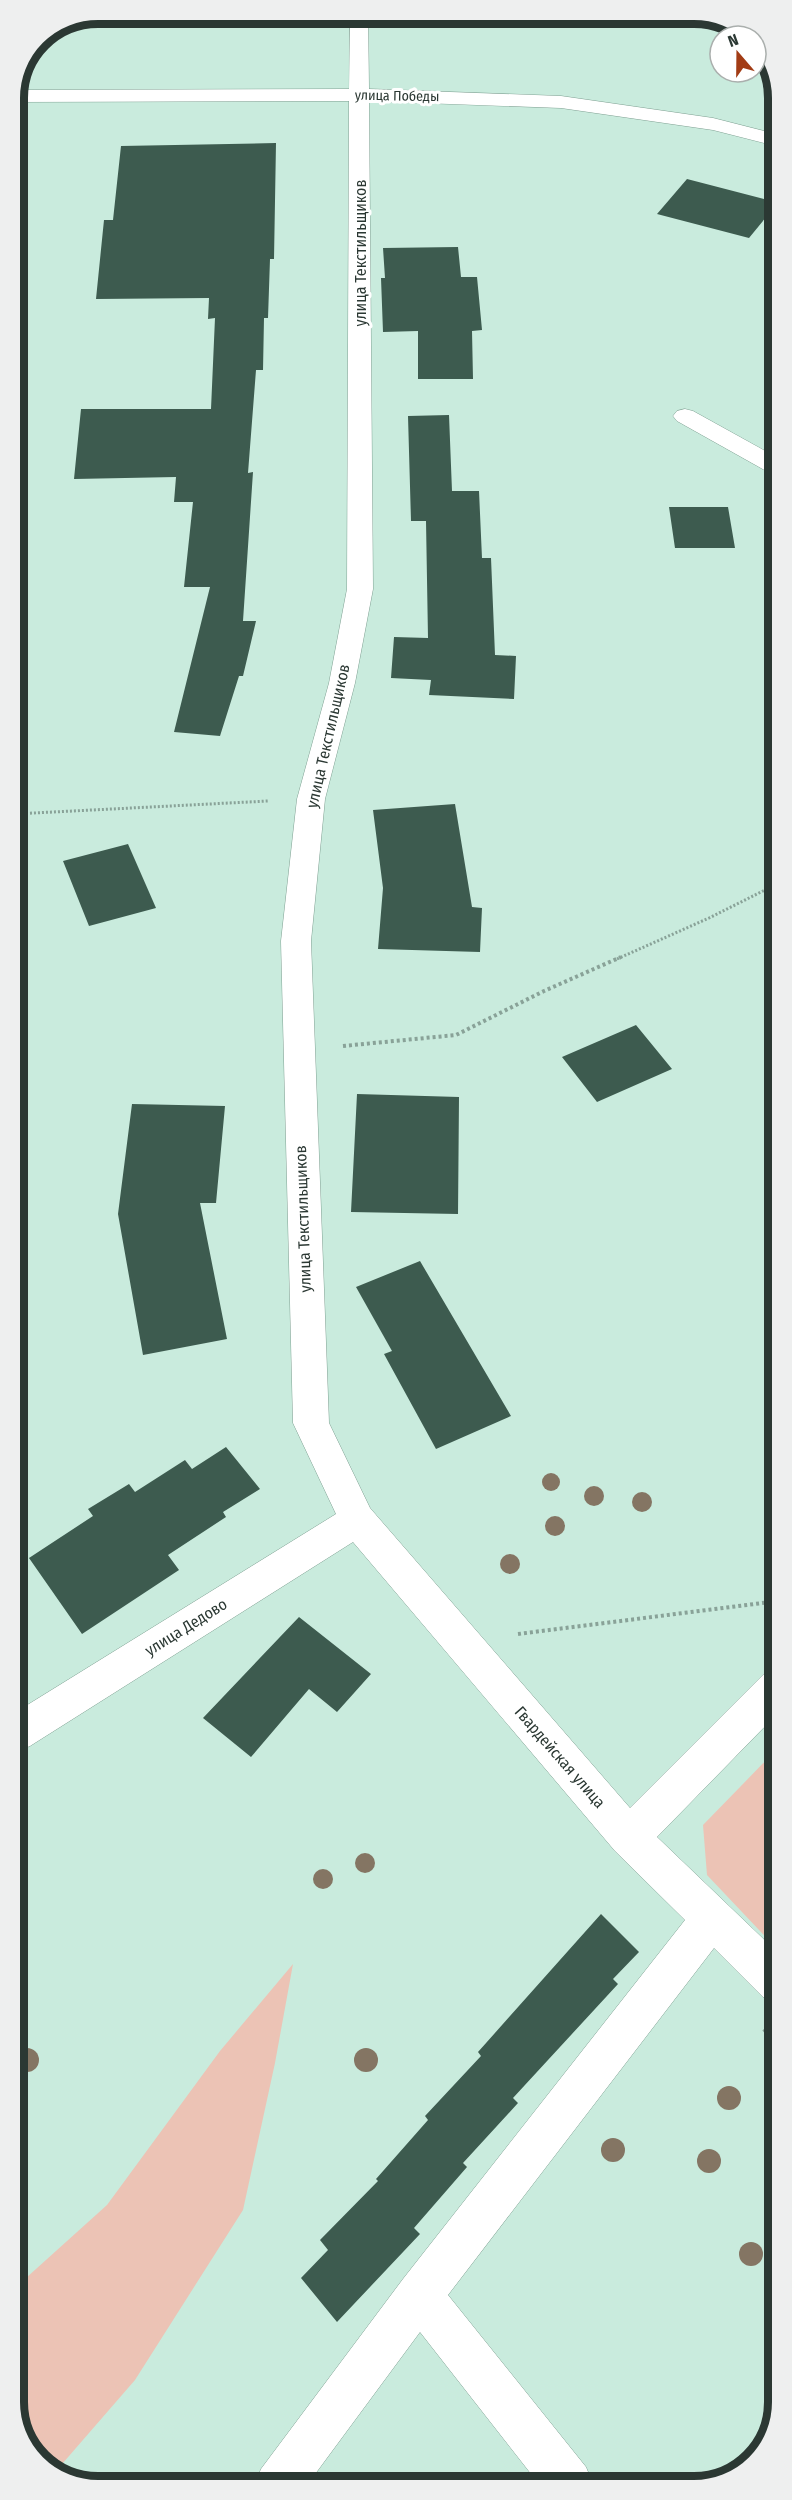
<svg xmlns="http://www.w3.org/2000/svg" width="792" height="2500" viewBox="0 0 792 2500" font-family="'Fira Sans Condensed',sans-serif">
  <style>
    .green { fill: #ecc3b5 }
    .building { fill: #3d5b4f }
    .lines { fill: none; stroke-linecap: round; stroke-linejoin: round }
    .minor-casing { stroke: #7fa092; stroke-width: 1 }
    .path-far2 { stroke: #89a298; stroke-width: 3; stroke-dasharray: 2 2; stroke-linecap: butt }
    .path-far1 { stroke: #89a298; stroke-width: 4; stroke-dasharray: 3 3; stroke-linecap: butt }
    .path { stroke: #89a298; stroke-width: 4.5; stroke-dasharray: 4 4; stroke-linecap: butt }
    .minor { fill: #fff; fill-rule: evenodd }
    .tree { fill: #847563 }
    .labels { text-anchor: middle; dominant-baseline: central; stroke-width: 6; stroke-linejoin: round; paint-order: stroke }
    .far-street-label { font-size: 14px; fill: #2b3833; stroke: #fff }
    .street-label { font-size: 16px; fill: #2b3833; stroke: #fff }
    .rim { fill: none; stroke: #2b3833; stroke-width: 8 }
  </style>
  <rect width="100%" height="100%" fill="#c9ebdd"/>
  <path class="green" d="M778 1748V1950L707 1875 703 1825Z
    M293 1964 275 2063 243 2210 135 2380 56 2471 43 2466 16 2423V2287L107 2205 220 2051Z"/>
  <path class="building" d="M276 143 274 259H270L268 318H264L263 370H256L248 473 253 472 243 621H256L243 676H239L220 736 174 732 210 587H184L193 502H174L176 477 74 479 81 409H211L215 318 208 319 209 298 96 299 104 220H113L121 146Z
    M687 179 776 202V205L749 238 657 214Z
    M458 247 461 277H477L482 330 472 331 473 379H418V331L383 332 381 278H385L383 248Z
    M449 415 452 491H479L482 558H491L495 655 516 656 514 699 429 695 431 680 391 678 394 637 428 638 426 521H411L408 416Z
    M669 507H728L735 548H675Z
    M455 804 472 907 482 908 480 952 378 949 383 888 373 810Z
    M128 844 156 908 89 926 63 861Z
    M636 1025 672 1069 597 1102 562 1057Z
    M357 1094 459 1097 458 1214 351 1212Z
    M132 1104 225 1106 216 1203H200L227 1339 143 1355 118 1214Z
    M420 1261 511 1416 436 1449 384 1354 392 1351 356 1287Z
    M226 1447 260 1489 223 1512 226 1517 168 1555 179 1570 82 1634 29 1558 93 1516 88 1509 129 1484 135 1492 185 1460 192 1469Z
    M299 1617 371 1674 337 1712 309 1689 251 1757 203 1718Z
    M601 1914 639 1952 613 1979 618 1984 513 2098 518 2103 463 2163 467 2167 414 2228 420 2234 337 2322 301 2278 328 2250 320 2240 378 2181 376 2179 428 2120 425 2116 481 2056 478 2052Z"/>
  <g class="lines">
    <defs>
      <path id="minor" d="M350 14H368L369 89 561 96 713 118 776 134V146L713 130 561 108 369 101 373 589 355 683 325 799 311 941 329 1423 370 1508 630 1808 765 1673 778 1668V1713L657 1837 778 1953V2003L763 1997 714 1948 448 2295 586 2467 593 2484H539L420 2332 307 2485 254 2486 261 2469 403 2279 685 1920 615 1851 353 1542 30 1746 16 1752V1712L336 1514 293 1423 281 941 297 799 329 683 347 589 349 101 14 102 15 90 349 89Z
        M685 409 693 411 776 457V474L768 472 677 421 673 416 677 411Z"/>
    </defs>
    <use href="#minor" class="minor-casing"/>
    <path class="path-far2" d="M14 814 268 801
      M617 959 709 918 777 884"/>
    <path class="path-far1" d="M343 1046 456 1035 544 991 621 957
      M518 1634 778 1601"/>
    <path class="path" d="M764 2029 778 2044"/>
    <use href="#minor" class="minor"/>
  </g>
  <g class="tree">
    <circle cx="551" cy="1482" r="9"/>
    <circle cx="594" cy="1496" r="10"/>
    <circle cx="642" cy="1502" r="10"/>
    <circle cx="555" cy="1526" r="10"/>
    <circle cx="510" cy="1564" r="10"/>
    <circle cx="365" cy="1863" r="10"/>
    <circle cx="323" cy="1879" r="10"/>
    <circle cx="27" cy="2060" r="12"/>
    <circle cx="366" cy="2060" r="12"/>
    <circle cx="729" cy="2098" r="12"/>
    <circle cx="613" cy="2150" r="12"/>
    <circle cx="709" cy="2161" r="12"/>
    <circle cx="751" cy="2254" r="12"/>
  </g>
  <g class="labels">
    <g class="far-street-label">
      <text transform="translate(397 96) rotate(1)">улица Победы</text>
    </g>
    <g class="street-label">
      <text transform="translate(360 253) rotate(-90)">улица Текстильщиков</text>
      <text transform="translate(328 736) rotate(-77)">улица Текстильщиков</text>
      <text transform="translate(303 1219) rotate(-92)">улица Текстильщиков</text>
      <text transform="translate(186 1627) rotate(-32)">улица Дедово</text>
      <text transform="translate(560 1757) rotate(49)">Гвардейская улица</text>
    </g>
  </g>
  <path d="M0 0H792V2500H0ZM98 24H694A74 74 0 0 1 768 98V2402A74 74 0 0 1 694 2476H98A74 74 0 0 1 24 2402V98A74 74 0 0 1 98 24Z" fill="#eeefef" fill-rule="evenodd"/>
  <path class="rim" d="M98 24H694A74 74 0 0 1 768 98V2402A74 74 0 0 1 694 2476H98A74 74 0 0 1 24 2402V98A74 74 0 0 1 98 24Z"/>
  <g transform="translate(738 54) rotate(340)"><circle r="28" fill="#ffffff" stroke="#aaafad" stroke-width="1.5"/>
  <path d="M0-4.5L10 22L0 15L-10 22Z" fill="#a23c15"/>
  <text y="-9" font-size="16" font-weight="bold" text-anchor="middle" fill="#2b3833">N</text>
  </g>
</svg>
